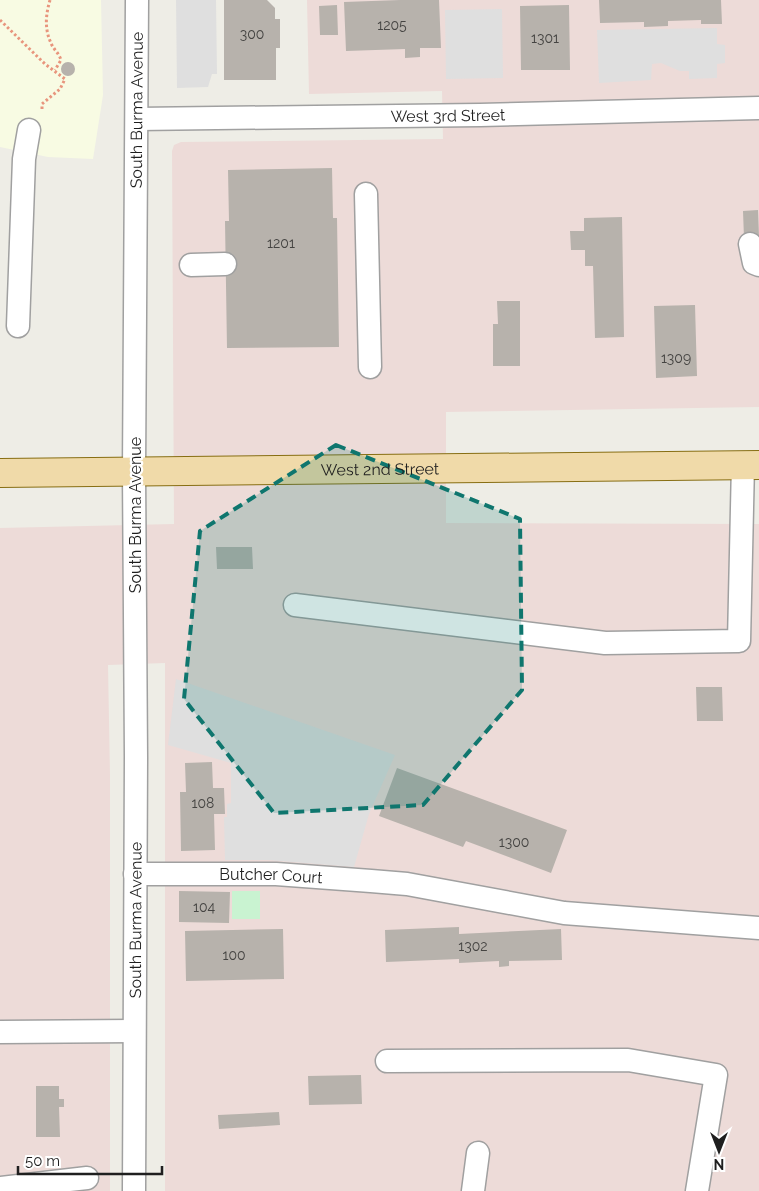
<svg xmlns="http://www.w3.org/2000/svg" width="759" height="1191" viewBox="0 0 759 1191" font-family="Raleway,sans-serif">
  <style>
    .commercial { fill: #eddbd8 }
    .education { fill: #f8fbe3 }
    .park { fill: #c9f3d1 }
    .parking { fill: #dfdfdf }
    .building { fill: #b7b2ac }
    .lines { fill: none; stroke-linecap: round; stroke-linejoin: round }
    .minor-casing { stroke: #a0a0a0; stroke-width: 25 }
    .major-casing { stroke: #876e13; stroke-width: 30 }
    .path { stroke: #e8957d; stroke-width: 3; stroke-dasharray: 2.5 2.5; stroke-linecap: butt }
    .minor { stroke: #fff; stroke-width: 22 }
    .major { stroke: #f0daa9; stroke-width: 28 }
    .marked { fill: #0f766e; fill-opacity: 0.2; stroke: #0f766e; stroke-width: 4; stroke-dasharray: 10 6; stroke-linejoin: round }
    .labels { text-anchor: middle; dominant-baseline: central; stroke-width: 4.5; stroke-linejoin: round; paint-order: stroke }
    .number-label { font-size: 14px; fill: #454442 }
    .street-label { font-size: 16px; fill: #1f1f1f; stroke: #fff }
  </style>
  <rect width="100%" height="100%" fill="#eeede6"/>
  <path class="commercial" d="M307 0H759V407L446 412V523L759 524V1191H165V663L108 665 110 775V1191H0V528L174 524 172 151 174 145 181 142 443 139 442 91 309 94Z"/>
  <path class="education" d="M0 0H101L103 95 93 159 48 157 0 147Z"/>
  <path class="park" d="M232 891H260V919H232Z"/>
  <path class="parking" d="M176 0H216L217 74H212L208 87 177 88Z
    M502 9 503 78 446 79 445 10Z
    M717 28V44L725 45V63L717 64V78L689 79V71H680L661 63 652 64 651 80 599 83 597 30Z
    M176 679 395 755 369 814 354 867 268 860H225L224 817H227V804L231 803V763L168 745Z"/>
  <path class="building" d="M224 0H267L275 8V19H280V48H276V80H224Z
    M400 0H439L441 48H420V57L405 58V49L346 51 344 2Z
    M599 0H721L722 24H701V20L668 21V26L644 27V22L600 23Z
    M337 5 338 35H320L319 6Z
    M569 5 570 70H521L520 6Z
    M61 69a7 7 0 1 1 14 0a7 7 0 1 1-14 0Z
    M332 168 333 218H337L339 347 227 348 225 221H229L228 170Z
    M758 210 759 237 744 238 743 211Z
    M622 217 624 337 595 338 593 266H585V250H571L570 231H584V218Z
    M497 301H520V366H493V324H498Z
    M695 305 697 376 656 378 654 306Z
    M216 547H252L253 569H217Z
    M696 687H722L723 721H697Z
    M212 762 213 788H224L225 814H214L215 850 181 851 180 792H186L185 763Z
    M397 768 567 830 551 873 466 841 463 847 379 816Z
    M179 891 230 892 229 923 179 922Z
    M459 927V934L561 929 562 960 509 961V966L499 967V961L459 963V959L386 962 385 930Z
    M283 929 284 979 186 981 185 931Z
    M361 1075 362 1104 309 1105 308 1076Z
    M36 1086H59V1099H64V1107H59L60 1137H36Z
    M279 1112 280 1125 219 1129 218 1115Z"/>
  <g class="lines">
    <defs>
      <g id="minor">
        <path id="s1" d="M137 119 480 115 759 108"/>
        <path d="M366 194 370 367"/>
        <path d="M750 244 754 263 759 265"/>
        <path d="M191 265 225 264"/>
        <path d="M18 326 24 159 29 130"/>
        <path d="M295 605 605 643 739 641 743 464"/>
        <path id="s2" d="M135 874H276L371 881 407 884 564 913 759 928"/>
        <path d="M0 1032 134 1031"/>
        <path d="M387 1061 628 1060 716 1075 697 1191"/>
        <path d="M0 1188 87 1178"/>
        <path id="s3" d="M134 1191 136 757 134 472 137 0"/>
        <path d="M473 1191 478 1153"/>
      </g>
      <g id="major">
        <path id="s4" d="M0 473 759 465"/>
      </g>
    </defs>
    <use href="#minor" class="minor-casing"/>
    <use href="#major" class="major-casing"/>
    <path class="path" d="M50 0C46 14 44 28 51 43 53 49 59 53 61 60L55 70
      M0 20 45 64 65 79 60 89 42 104V110"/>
    <use href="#minor" class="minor"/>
    <use href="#major" class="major"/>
  </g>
  <path class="marked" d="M336 445 520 519 522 690 423 805 274 813 184 699 200 531Z"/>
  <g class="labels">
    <g class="number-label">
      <text x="392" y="25">1205</text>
      <text x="252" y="34">300</text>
      <text x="545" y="38">1301</text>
      <text x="281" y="243">1201</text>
      <text x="676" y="358">1309</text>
      <text x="203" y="803">108</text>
      <text x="514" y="842">1300</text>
      <text x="204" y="907">104</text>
      <text x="473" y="946">1302</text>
      <text x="234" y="955">100</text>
    </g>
    <g class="street-label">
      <text stroke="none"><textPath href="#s3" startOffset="1081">South Burma Avenue</textPath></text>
      <text stroke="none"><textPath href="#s1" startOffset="311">West 3rd Street</textPath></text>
      <text stroke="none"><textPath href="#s4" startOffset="380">West 2nd Street</textPath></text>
      <text transform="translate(135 515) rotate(-90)">South Burma Avenue</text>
      <text stroke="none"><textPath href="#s2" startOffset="136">Butcher Court</textPath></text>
      <text stroke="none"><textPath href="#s3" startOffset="271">South Burma Avenue</textPath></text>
    </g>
  </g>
  <g transform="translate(719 1151) rotate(180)" stroke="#ffffff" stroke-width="4" paint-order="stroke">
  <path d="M0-4L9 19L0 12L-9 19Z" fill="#1f1f1f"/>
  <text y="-8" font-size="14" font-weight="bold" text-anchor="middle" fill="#1f1f1f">N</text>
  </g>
  <path d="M18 1166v8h144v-8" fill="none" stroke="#1f1f1f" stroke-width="2.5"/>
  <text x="25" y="1166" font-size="15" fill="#1f1f1f" stroke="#ffffff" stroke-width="4" paint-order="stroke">50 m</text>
</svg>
